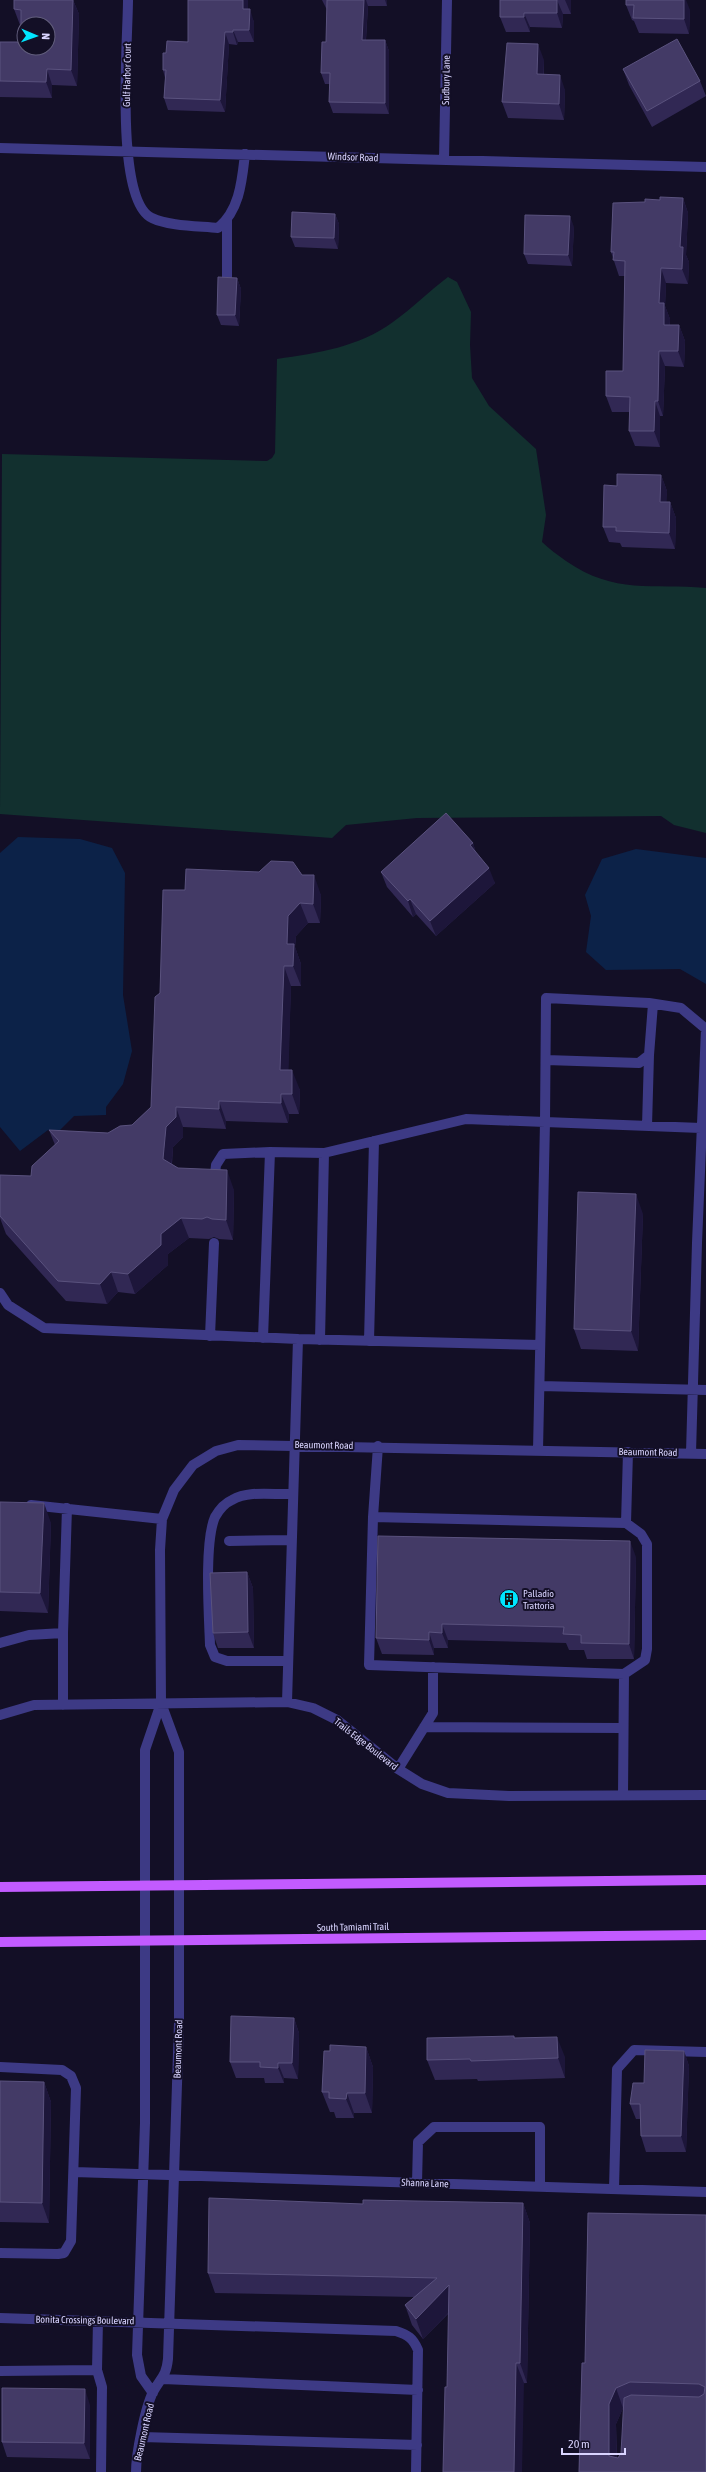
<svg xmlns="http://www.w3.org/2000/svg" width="706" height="2472" viewBox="0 0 706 2472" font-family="'Asap Condensed',sans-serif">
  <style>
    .green { fill: #12302f }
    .water { fill: #0c2248 }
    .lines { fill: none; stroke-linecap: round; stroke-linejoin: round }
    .minor { stroke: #3d3a85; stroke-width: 10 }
    .major { stroke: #c25bff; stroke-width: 10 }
    .wall { fill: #312854; fill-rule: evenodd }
    .shaded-wall { fill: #1d163a }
    .building { fill: #433a66; stroke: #5a527e; fill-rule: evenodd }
    .labels { text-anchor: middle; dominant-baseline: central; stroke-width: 4; stroke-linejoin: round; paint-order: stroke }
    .street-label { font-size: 10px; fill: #d9d4ff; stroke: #130f26 }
    .poi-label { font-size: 10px; fill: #d9d4ff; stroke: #130f26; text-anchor: start }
  </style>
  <rect width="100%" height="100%" fill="#130f26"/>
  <path class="green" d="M448 277 457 282 471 312 470 345 472 378 489 406 536 449 546 515 542 542C549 549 558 555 566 561 615 595 652 583 706 588V833L674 825 661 816 417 818 346 825 332 838 0 814 2 454 267 461 272 458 275 453 277 359C318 353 359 347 393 322 413 308 429 291 448 277Z"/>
  <path class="water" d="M18 837 80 839 112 848 125 873 123 995 132 1051 123 1084 106 1107V1115L74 1116 56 1134 48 1130 20 1151 0 1127V853Z
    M636 849 706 858V984L680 969 606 970 586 952 591 916 585 895 602 859Z"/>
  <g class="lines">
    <path class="minor" d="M128 0C128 39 114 201 152 218 168 226 199 226 218 228 240 210 242 180 245 154
      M0 148 706 167
      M444 160 447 0
      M227 278V220
      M546 1060 639 1063 649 1055 653 1004
      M647 1126 649 1055
      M701 1128 545 1122 546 998 649 1003 681 1008 706 1029
      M214 1183 216 1165 223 1154 270 1152
      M0 1293 8 1305 44 1328 298 1339 287 1702
      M210 1336 214 1243
      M263 1338 270 1152 324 1153 466 1119 545 1122 538 1450
      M298 1339 540 1345
      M320 1340 324 1153
      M369 1341 374 1141
      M540 1386 706 1390
      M378 1446 373 1517 626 1523 628 1452
      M691 1453 697 1243 706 1029
      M31 1505 162 1519
      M373 1517 369 1665 624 1674 623 1795
      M229 1541 291 1540
      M63 1633 67 1508
      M0 1643 29 1635 63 1633V1705
      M288 1661H227L215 1657 210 1645C209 1616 204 1542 215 1517 219 1510 225 1503 232 1500 249 1490 274 1495 293 1494
      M624 1674 645 1660 647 1649V1544L641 1534 626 1523
      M0 1715 34 1705 287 1702 313 1708 337 1720 398 1769 422 1784 448 1793 509 1796 706 1795
      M424 1727 623 1728
      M398 1769 433 1713V1667
      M0 2067 62 2070 71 2076 76 2088 71 2241 64 2253 58 2254 0 2253
      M74 2172 706 2192
      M417 2183 418 2142 434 2127H540V2187
      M614 2189 617 2069 634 2050 706 2052
      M0 2318 396 2331C408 2335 413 2338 418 2350L416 2472
      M97 2370 98 2320
      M0 2371 97 2370 102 2387 101 2472
      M163 2379 418 2390
      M153 2393 141 2376 137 2355 145 2123V1750L161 1703 160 1550 162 1519 174 1490 193 1465 216 1451 238 1445 706 1454
      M142 2437 417 2445
      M136 2472C136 2454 145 2408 153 2392 161 2377 166 2377 168 2359L179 2023V1752L161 1703"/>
    <path class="major" d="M0 1887 706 1880
      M0 1942 706 1935"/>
  </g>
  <path class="wall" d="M14 0H73L79 14 77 86 52 85V98L0 97V42H21V25H20L14 9Z
    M322 0H387V6H368L366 40H385L389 51V114L333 113 329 102 330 84H325L321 73 326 42 327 9 326 8Z
    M500 0H571V14H563L562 28 530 27V32H506L500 17Z
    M626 0 690 10 689 34 639 33 634 21 632 20 626 5Z
    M248 9 254 22V42H238L237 45 229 44 225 112 168 110 164 98 165 78 163 70 166 53Z
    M544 60V74L565 90 564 120 508 118 502 102Z
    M623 69 700 81 706 96 652 127 629 85Z
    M683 198 688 213 686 255 689 262 688 284 666 283 665 306 670 319V325H679L685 341 684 367 665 366 663 416H660V447L635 446 629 431V412H612L606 396 623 371 625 276H619L611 252 645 202Z
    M335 214 339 224 338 249 295 247 291 237Z
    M574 227 572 266 528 264 524 254Z
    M237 278 241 289 239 326 221 325 217 315Z
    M661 475 667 491 666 502H670L676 518 675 549 622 547 620 543 609 542 603 527 617 486Z
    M473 843 476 853 495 883 436 936 416 914 413 917 387 887 381 872Z
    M302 875 321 895 320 923H308L296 936 295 947 301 964V986H291L288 1070 300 1090 299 1114H289L288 1123 226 1121V1129L183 1127V1137L173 1147 172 1164 178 1168 234 1190 233 1240 219 1239 214 1237 209 1239 189 1238 168 1254V1265L135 1294 118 1292 107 1304 66 1301 6 1234 0 1218V1175L31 1176 55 1145 49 1130 108 1133 132 1125 151 1107 160 993 185 890Z
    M643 1214 638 1351 581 1349 574 1329Z
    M0 1502 51 1523 48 1613 0 1611Z
    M636 1557 634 1659H587L584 1650H569L566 1643 448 1640V1648H434V1655L382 1654 376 1638Z
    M247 1572 253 1588 254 1648H218L213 1633Z
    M294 2018 299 2033 298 2079 284 2078V2083H265L264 2078H236L230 2062Z
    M514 2036 515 2038 565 2057V2078L478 2081 477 2079 435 2080 427 2060Z
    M366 2047 373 2067 372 2113H354V2118H336L334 2112H330L322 2092 330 2051Z
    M684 2051 689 2066 686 2152H646L641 2136 640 2119H636L630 2104 644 2083Z
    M0 2081 44 2082 51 2102 49 2223 0 2222Z
    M523 2203 530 2223 527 2383 447 2387 449 2313 423 2339 412 2325 405 2305 414 2297 215 2293 208 2273 363 2204Z
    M706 2215V2472H579L585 2363ZM623 2408H624L621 2453 618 2458H617L616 2424Z
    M90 2405V2459L7 2457 2 2442Z"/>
  <path class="shaded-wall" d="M73 0 79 14 77 86 71 70Z
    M243 0H248V21L243 9Z
    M364 0H366L368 6 365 50 362 40Z
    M385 0H387V6Z
    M557 0 563 14 562 28 557 13Z
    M565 0H571V14Z
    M684 0H686L690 10 689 34 684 19Z
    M250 9 254 22V42L249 30Z
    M524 13 530 27V32L524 17Z
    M233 30 238 42 237 45 233 32Z
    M225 32 229 44 225 112 220 100Z
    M385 40 389 51V114L385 103Z
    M538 44 544 60 543 90 537 74Z
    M47 69 52 85V98L46 82Z
    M560 75 565 90 564 120 559 104Z
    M683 198 688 213 686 255 689 262 688 284 682 269 680 247Z
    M335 214 339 224 338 249 334 238Z
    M570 216 574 227 572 266 568 255Z
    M661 268 666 283 665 306 670 319 669 341 664 325 659 303Z
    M237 278 241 289 239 326 235 315Z
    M679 325 685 341 684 367 678 351Z
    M659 351 665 366 663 416 658 401Z
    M655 401 660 416V447L654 431Z
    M661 475 667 491 666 518 660 502Z
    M670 502 676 518 675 549 669 533Z
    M473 843 478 858 470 845Z
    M489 868 495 883 436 936 430 921Z
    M314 875 321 895 320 923 313 904Z
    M410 899 416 914 413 917 408 901Z
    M300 903 308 923 296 936 295 947 301 964V986L293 966 287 944 288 916Z
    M284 966 291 986 288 1090 280 1070Z
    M292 1070 300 1090 299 1114 292 1094Z
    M281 1094 289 1114 288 1123 281 1103Z
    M219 1101 226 1121V1129L219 1109Z
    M176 1107 183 1127V1137L173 1147 170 1179 163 1159 166 1127Z
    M227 1170 234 1190 233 1240 226 1220Z
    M636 1194 643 1214 638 1351 631 1331Z
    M181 1218 189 1238 168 1254V1265L135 1294 128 1274 161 1234Z
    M111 1272 118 1292 107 1304 100 1284Z
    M44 1503 51 1523 48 1613 40 1593Z
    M630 1541 636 1557 634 1659 629 1644Z
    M247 1572 253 1588 254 1648 248 1632Z
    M442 1624 448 1640V1648L442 1633Z
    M429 1632 434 1648V1655L429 1640Z
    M294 2018 299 2033 298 2079 292 2063Z
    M557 2037 565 2057V2078L558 2058Z
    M366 2047 373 2067 372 2113 365 2093Z
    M684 2051 689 2066 686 2152 681 2136Z
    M278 2063 284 2078V2083L278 2068Z
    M44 2082 51 2102 49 2223 42 2203Z
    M347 2093 354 2113V2118L346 2099Z
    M523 2203 530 2223 527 2383 520 2363Z
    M449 2285 456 2305 423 2339 416 2319Z
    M516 2363 524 2383 522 2472H514Z
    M616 2388 623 2408 616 2424 617 2472 609 2456V2404Z
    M85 2389 90 2405V2459L84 2443Z"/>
  <path class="building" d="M14 0H73L71 70 47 69 46 82 0 81V42H21V10L14 9ZM24 24H48V48H24Z
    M188 0H243V9H250L249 30H233V32H225L220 100 164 98 166 70H163V53H166L167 41 188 42Z
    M327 0H364L362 40H385V103L329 102 330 73H321L322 42H326Z
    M500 0H557V13H524V17H500Z
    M626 0H684V19L633 18 634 5H626Z
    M677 39 700 81 647 111 623 69Z
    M507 43 538 44 537 74 560 75 559 104 502 102Z
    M660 197 683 198 680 247H683L682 269 661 268 659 303H664V325H679L678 351H659L658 401H655L654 431H629L630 397 606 396V371H623L625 261 613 260 614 252H611L613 203 645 202V199L660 200Z
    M292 212 335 214 334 238 291 237Z
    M525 215 570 216 568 255 524 254Z
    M218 277 237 278 235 315H217Z
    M617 474 661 475 660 502H670L669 533 616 531V527H603L604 485 617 486Z
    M446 813 473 843 470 845 489 868 430 921 410 899 408 901 381 872Z
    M271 861 293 862 302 875H314L313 904 300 903 288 916 287 944H294L293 966H284L280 1070H292V1094H281V1103L219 1101V1109L176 1107V1117L166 1127 163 1159 178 1168 227 1170 226 1220 212 1219 207 1217 202 1219 181 1218 161 1234V1245L128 1274 111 1272 100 1284 58 1281 0 1216V1175L31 1176 32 1166 59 1141 49 1130 108 1133 120 1126 132 1125 151 1107 155 997 160 993 163 890H185L186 869 259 872Z
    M578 1192 636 1194 631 1331 574 1329Z
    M0 1502 44 1503 40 1593 0 1592Z
    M378 1536 630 1541 629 1644 581 1643V1635L563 1634 564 1627 442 1624V1633L429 1632V1640L376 1638Z
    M247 1572 248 1632 213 1633 210 1573Z
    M231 2016 294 2018 292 2063H278V2068L260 2067V2062H230Z
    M514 2036V2038L557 2037 558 2058 471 2061 470 2059 427 2060V2038Z
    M330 2045 366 2047 365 2093H347L346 2099 329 2098V2092H322L324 2051H330Z
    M645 2050 684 2051 681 2136H641L640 2104H630L633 2083H644Z
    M0 2081 44 2082 42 2203 0 2202Z
    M209 2198 363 2204V2200L523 2203 520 2363H516L514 2472H443L445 2387H447L449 2285 416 2319 405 2305 437 2278 208 2273Z
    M588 2213 706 2215V2472H579L582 2363H585ZM630 2382 699 2384 705 2387 704 2394 699 2397 631 2395 624 2398 621 2453 618 2458 609 2456V2404L616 2388Z
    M2 2388 85 2389 84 2443 2 2442Z"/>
  <defs>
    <symbol id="building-disc" viewBox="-11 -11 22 22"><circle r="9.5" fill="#00e5ff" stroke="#130f26"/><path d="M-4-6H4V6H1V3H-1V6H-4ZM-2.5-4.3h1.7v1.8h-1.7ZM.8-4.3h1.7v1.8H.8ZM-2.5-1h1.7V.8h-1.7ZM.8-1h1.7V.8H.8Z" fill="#111"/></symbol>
  </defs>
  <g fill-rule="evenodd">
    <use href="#building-disc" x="498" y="1588" width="22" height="22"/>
  </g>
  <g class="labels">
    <g class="street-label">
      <text transform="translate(127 75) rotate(-89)">Gulf Harbor Court</text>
      <text transform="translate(446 80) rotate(-89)">Sudbury Lane</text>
      <text transform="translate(353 157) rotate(2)">Windsor Road</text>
      <text transform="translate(324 1445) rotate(1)">Beaumont Road</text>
      <text transform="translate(648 1452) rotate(1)">Beaumont Road</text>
      <text transform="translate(366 1744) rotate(38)">Trails Edge Boulevard</text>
      <text transform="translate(353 1927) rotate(-1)">South Tamiami Trail</text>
      <text transform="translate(178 2049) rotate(-88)">Beaumont Road</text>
      <text transform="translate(425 2183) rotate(2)">Shanna Lane</text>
      <text transform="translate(85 2320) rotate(1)">Bonita Crossings Boulevard</text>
      <text transform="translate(144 2432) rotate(-77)">Beaumont Road</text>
    </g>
    <g class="poi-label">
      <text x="523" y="1593">Palladio<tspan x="523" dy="12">Trattoria</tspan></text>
    </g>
  </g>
  <g transform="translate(36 36) rotate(92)"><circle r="19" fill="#130f26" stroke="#625e7d"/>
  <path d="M0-3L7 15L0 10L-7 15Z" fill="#00e5ff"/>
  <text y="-6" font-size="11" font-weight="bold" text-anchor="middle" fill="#d9d4ff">N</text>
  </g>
  <path d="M562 2448v6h63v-6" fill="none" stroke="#d9d4ff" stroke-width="2"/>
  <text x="568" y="2448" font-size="12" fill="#d9d4ff" stroke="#130f26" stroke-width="3" paint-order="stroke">20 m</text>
</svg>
